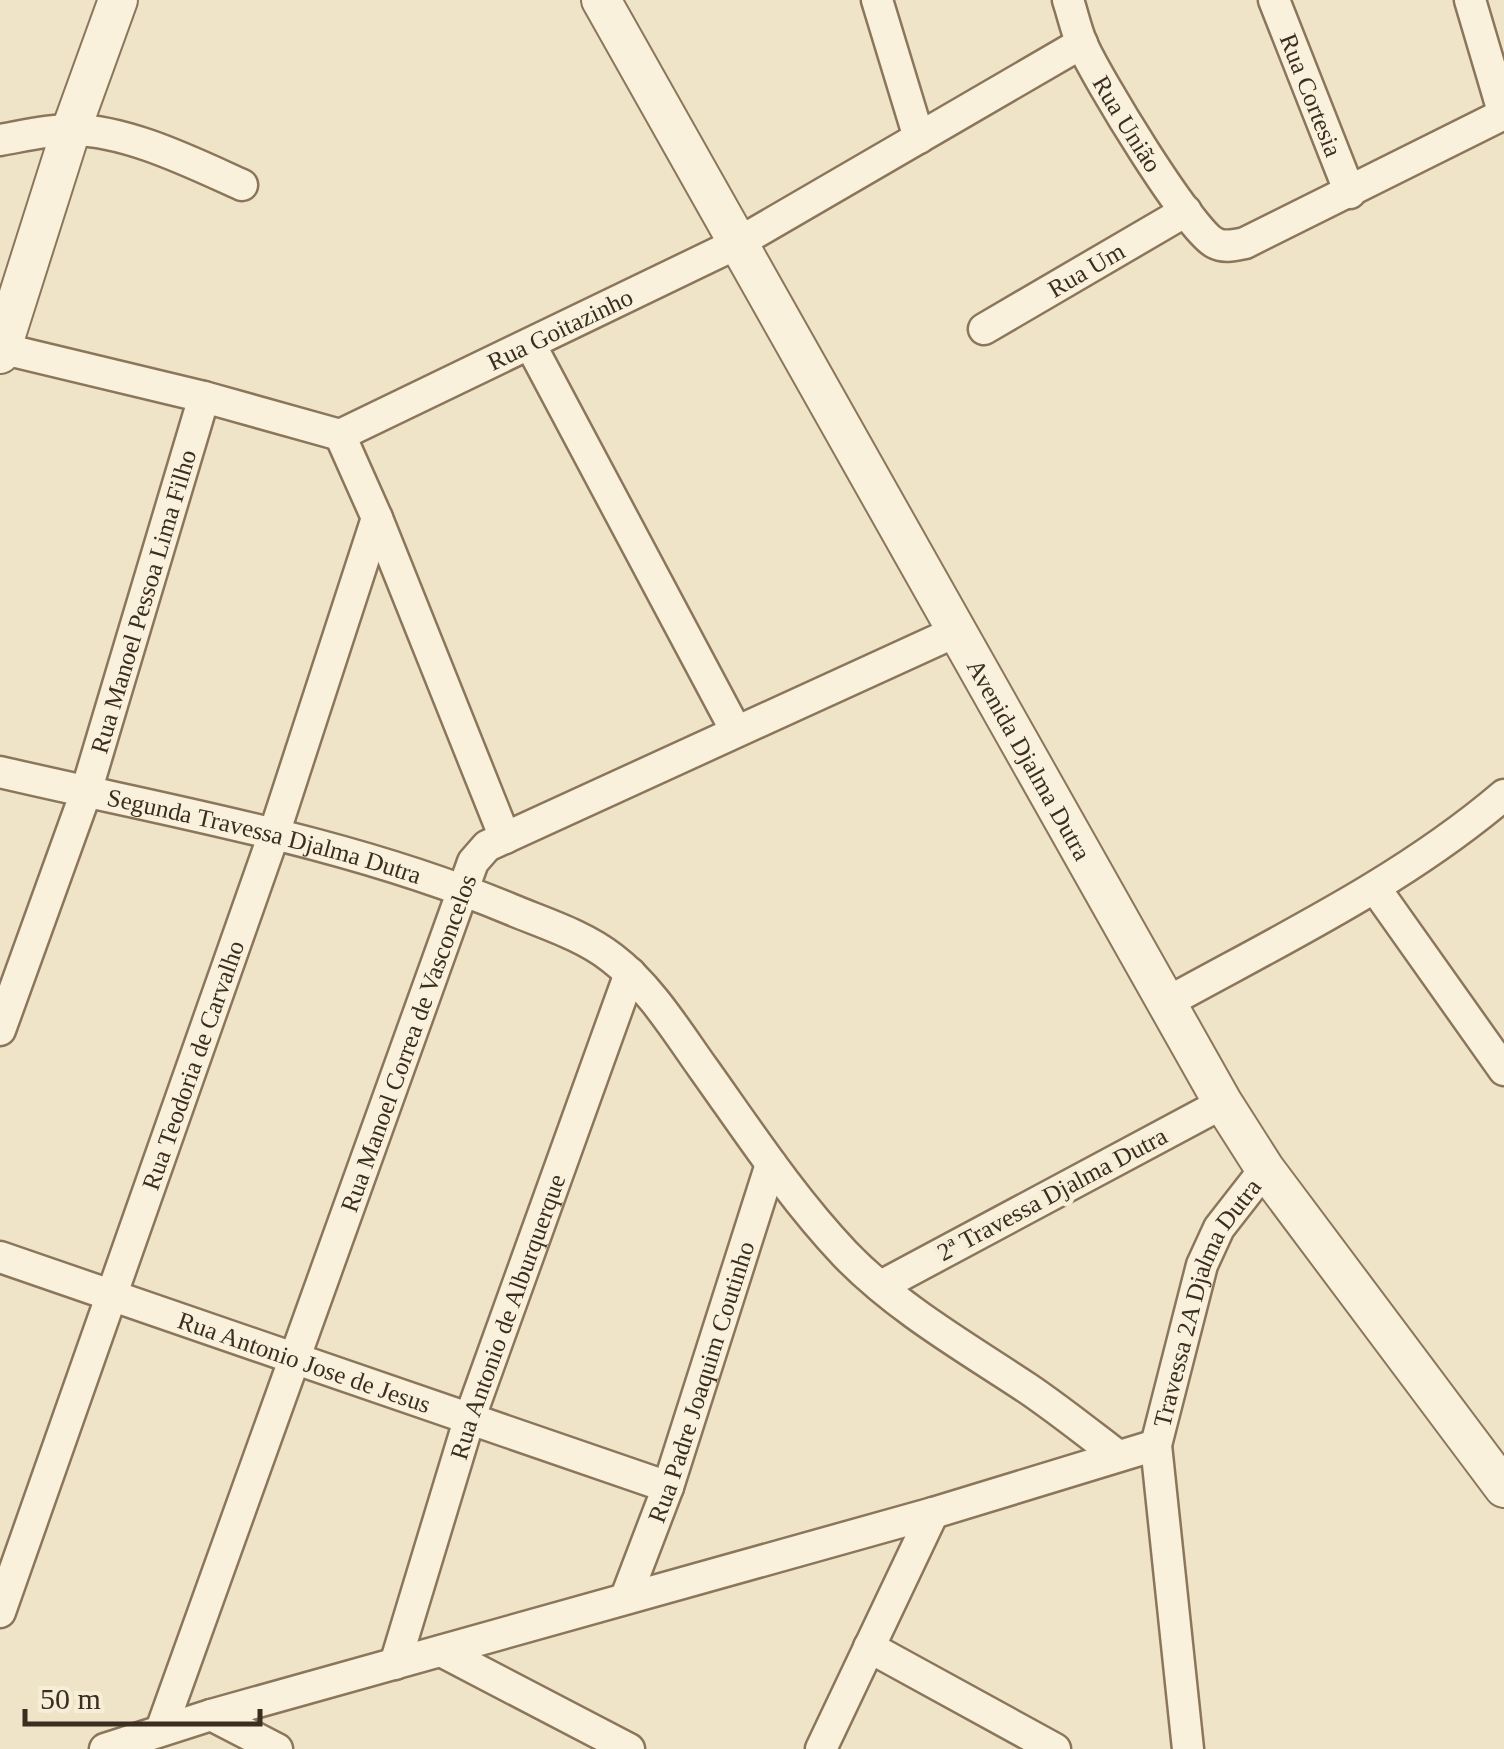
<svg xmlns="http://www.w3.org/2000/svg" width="1504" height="1749" viewBox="0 0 1504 1749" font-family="Georgia,serif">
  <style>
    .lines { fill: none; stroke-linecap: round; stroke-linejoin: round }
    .minor-casing { stroke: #8b765c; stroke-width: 35 }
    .tertiary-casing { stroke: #8b765c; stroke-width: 42 }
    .minor { stroke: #f9f1db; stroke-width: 30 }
    .tertiary { stroke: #f9f1db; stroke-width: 38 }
    .labels { text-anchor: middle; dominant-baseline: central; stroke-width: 9; stroke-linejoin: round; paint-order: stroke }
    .street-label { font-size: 25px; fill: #3b2d20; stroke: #f6eed7 }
  </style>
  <rect width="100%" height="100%" fill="#efe4c7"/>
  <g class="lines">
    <defs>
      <g id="minor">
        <path d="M877 0 919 138"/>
        <path id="s1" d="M1068 0C1073 15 1076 30 1082 44 1095 75 1190 232 1215 243 1224 248 1235 245 1245 243L1504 114"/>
        <path id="s2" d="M1274 0 1350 193"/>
        <path d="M1470 0 1504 115"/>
        <path d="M0 140C23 136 47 130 70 130 125 129 193 163 242 185"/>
        <path id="s3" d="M984 329 1186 211"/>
        <path d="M530 344 736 731"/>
        <path id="s4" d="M0 348 204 397 340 435 736 244 1082 43"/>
        <path d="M340 435 377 518 505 838"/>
        <path id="s5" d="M0 772C171 812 347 841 510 909 543 923 583 935 612 958 649 986 676 1030 703 1068 748 1131 791 1197 845 1254 897 1308 965 1347 1027 1388 1058 1409 1088 1433 1118 1456"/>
        <path d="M1375 888 1504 1070"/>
        <path d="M1166 1003C1282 939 1403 881 1504 795"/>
        <path id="s6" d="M0 1030 86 792 204 397"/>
        <path id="s7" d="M0 1257 668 1487"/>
        <path d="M881 1286 1223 1103"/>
        <path id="s8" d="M626 1597 668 1487 771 1164"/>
        <path id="s9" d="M0 1612 274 834 377 518"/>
        <path d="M869 1647 1055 1749"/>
        <path d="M441 1651 629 1749"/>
        <path id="s10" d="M395 1664 469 1420 630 973"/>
        <path d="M211 1715 277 1749"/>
        <path id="s11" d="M161 1730 473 862 487 846 955 632"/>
        <path d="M105 1749 211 1715 933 1513 1156 1445"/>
        <path d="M821 1749 933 1513"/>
        <path id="s12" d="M1188 1749 1156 1445 1202 1265 1219 1228 1265 1169"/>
      </g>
      <g id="tertiary">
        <path id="s13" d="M601 0 1223 1103 1265 1169 1504 1488"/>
        <path d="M0 354 71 130 118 0"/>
      </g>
    </defs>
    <use href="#minor" class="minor-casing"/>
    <use href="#tertiary" class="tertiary-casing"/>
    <use href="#minor" class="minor"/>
    <use href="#tertiary" class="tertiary"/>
  </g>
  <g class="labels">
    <g class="street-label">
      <text stroke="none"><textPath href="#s2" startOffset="102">Rua Cortesia</textPath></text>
      <text stroke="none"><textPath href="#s1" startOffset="138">Rua União</textPath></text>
      <text stroke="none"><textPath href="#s3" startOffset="118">Rua Um</textPath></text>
      <text stroke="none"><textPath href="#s4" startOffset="595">Rua Goitazinho</textPath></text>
      <text stroke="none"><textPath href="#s6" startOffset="452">Rua Manoel Pessoa Lima Filho</textPath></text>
      <text stroke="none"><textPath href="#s13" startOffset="872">Avenida Djalma Dutra</textPath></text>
      <text stroke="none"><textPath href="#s5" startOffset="272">Segunda Travessa Djalma Dutra</textPath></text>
      <text stroke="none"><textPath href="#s11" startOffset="730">Rua Manoel Correa de Vasconcelos</textPath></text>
      <text stroke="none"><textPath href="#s9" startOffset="580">Rua Teodoria de Carvalho</textPath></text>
      <text transform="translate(1052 1194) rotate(-28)">2ª Travessa Djalma Dutra</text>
      <text stroke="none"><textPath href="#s12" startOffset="458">Travessa 2A Djalma Dutra</textPath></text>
      <text stroke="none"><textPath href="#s10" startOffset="365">Rua Antonio de Alburquerque</textPath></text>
      <text stroke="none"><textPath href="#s7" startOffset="322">Rua Antonio Jose de Jesus</textPath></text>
      <text stroke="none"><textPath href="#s8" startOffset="228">Rua Padre Joaquim Coutinho</textPath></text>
    </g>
  </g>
  <path d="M25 1709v15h235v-15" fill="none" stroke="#3b2d20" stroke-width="5"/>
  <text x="40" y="1709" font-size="30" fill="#3b2d20" stroke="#f6eed7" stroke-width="8" paint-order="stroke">50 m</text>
</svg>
